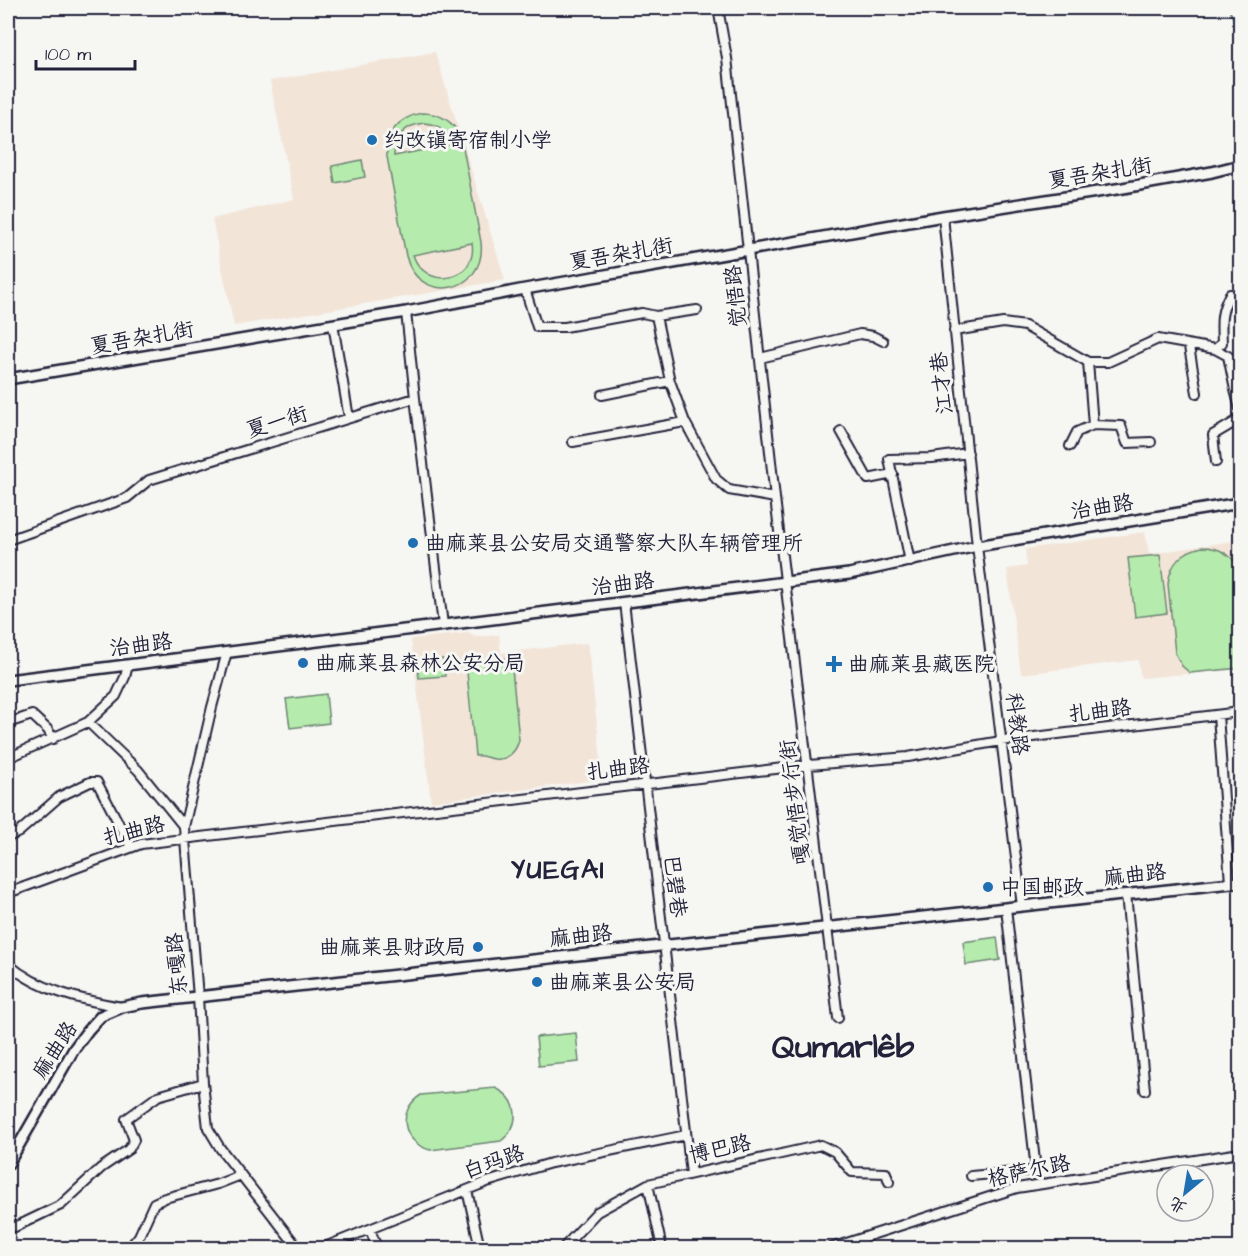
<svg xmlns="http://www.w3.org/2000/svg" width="1248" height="1256" viewBox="0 0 1248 1256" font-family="'Architects Daughter','LXGW WenKai TC',sans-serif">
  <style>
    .built { fill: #f3e4d8 }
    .pitch { fill: #b5ebac; stroke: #6c8674; stroke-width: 1.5; fill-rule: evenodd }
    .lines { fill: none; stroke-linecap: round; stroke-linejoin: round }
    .stream { stroke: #5c8b9e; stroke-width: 2 }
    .minor-casing { stroke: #22223b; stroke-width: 12 }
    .major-casing { stroke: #22223b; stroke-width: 14 }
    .minor { stroke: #f6f6f2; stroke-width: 8 }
    .major { stroke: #f6f6f2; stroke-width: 9 }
    .poi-dot { fill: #1f6fb2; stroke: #f6f6f2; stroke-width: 2 }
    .labels { text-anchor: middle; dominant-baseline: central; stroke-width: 6; stroke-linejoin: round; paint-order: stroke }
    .poi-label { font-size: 21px; fill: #22223b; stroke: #f6f6f2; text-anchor: start }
    .street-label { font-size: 21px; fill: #22223b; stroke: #f6f6f2 }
    .district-label { font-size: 27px; font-weight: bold; letter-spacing: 1.5px; fill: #22223b; stroke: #f6f6f2 }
    .town-label { font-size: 33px; font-weight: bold; fill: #22223b; stroke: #f6f6f2 }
  </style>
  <rect width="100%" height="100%" fill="#f6f6f2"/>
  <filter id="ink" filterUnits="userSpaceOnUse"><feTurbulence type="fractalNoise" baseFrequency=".0167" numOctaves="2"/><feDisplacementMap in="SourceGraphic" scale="12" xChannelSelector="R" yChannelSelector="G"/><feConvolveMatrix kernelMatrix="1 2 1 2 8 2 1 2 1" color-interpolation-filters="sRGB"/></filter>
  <g filter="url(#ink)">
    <path class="built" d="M435 52 505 280 234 326 212 219 294 199 270 81Z
      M1145 532 1149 554 1240 540V669L1141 678 1138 660 1021 674 1007 569 1027 566 1025 549Z
      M468 633 475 637 499 635 501 653 588 643 603 779 431 802 411 639Z"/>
    <path class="pitch" d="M422 113C440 113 453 121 461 137L481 242C487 294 418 306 406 256L387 157C385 133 399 117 422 113ZM424 123C438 124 448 131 453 144L394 156C394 137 405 125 424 123ZM472 243C478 281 426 292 413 255Z
      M362 160 365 177 335 183 332 166Z
      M1202 547C1219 547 1232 554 1240 570V668L1190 673 1182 666 1175 653 1168 584C1170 564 1182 551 1202 547Z
      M1160 555 1167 613 1135 617 1128 558Z
      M511 658 519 740C516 752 507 761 494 759 486 758 483 755 475 756L466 662Z
      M443 659 445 676 419 678 417 662Z
      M326 694 329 723 290 728 286 699Z
      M997 937 1000 960 966 965 963 942Z
      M576 1033 579 1062 539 1066 536 1037Z
      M495 1088C519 1098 522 1125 501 1141L430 1150C402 1142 396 1111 421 1095Z"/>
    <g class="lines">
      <path class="stream" d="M1228 8 1240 30"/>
      <defs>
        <path id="minor" d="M718 8 727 58 775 498 838 1018
          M943 216 977 546 1022 906
          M525 289 537 327H565L642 313 656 316 670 381 685 422 716 479 729 490 775 498
          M406 312 415 398 443 625
          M656 316 697 310
          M333 324 349 418
          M954 331 1003 323 1025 326 1088 362H1108L1158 339 1215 349 1228 356 1240 366
          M1189 347 1197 393
          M1215 349 1222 343C1221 322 1220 312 1230 294H1240
          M1228 356 1235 390 1240 409
          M760 358 860 334 873 336 883 341
          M1088 362 1093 425 1121 426 1127 443 1151 442
          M602 395 670 381
          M841 431 868 479 893 474
          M573 442 685 422
          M1070 446 1077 432 1093 425
          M1216 462 1213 435 1240 419
          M8 540 127 498 149 480 415 398
          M910 562 889 459 932 458 968 453
          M624 602 691 1174
          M227 652 212 707 184 827 198 997 203 1083 208 1128 220 1148 298 1248
          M1218 715 1230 883
          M88 722 138 770 184 827
          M8 723 32 715 48 730 53 739
          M8 758 88 722 116 696 125 677 128 665
          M8 837 19 832 59 797 90 782H97L131 847
          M8 893 141 844 809 765 908 757 1001 741 1240 712
          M1126 894 1145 1090
          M8 964C39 991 82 1000 122 1007
          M8 1143 16 1149
          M971 1176 1036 1170 1006 908
          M648 1184 662 1248
          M467 1190 480 1248
          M8 1222 15 1227 61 1205 101 1168 129 1149 134 1140 126 1119 158 1096 203 1083
          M370 1229 377 1248
          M129 1248 139 1236 154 1203 165 1198 218 1184 241 1175
          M322 1248 487 1182 551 1163 686 1135
          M563 1248 597 1212 648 1184 821 1145 835 1152 852 1172 886 1173 889 1182
          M831 1248 1017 1188 1240 1153"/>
        <path id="major" d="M8 379 406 312 525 289 943 216 1123 188 1212 172 1240 165
          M8 680 849 574 977 546 1240 503
          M8 1164 74 1049 88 1030 101 1016 122 1007 142 1003 1240 882"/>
      </defs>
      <use href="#minor" class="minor-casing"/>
      <use href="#major" class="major-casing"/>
      <use href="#minor" class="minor"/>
      <use href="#major" class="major"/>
    </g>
  </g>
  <g class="poi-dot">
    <circle cx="372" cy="140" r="6"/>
    <circle cx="413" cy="543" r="6"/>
    <circle cx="303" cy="663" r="6"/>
    <path d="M831 655h6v6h6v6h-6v6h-6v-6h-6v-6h6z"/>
    <circle cx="988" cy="887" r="6"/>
    <circle cx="478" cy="947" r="6"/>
    <circle cx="537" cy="982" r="6"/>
  </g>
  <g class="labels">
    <g class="poi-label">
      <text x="384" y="140">约改镇寄宿制小学</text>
      <text x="425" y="543">曲麻莱县公安局交通警察大队车辆管理所</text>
      <text x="315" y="663">曲麻莱县森林公安分局</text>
      <text x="848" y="664">曲麻莱县藏医院</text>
      <text x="1000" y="887">中国邮政</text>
      <text x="466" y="947" text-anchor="end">曲麻莱县财政局</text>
      <text x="549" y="982">曲麻莱县公安局</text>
    </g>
    <g class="street-label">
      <text transform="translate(1100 173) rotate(-9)">夏吾杂扎街</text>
      <text transform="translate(621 254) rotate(-10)">夏吾杂扎街</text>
      <text transform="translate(736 296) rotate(-96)">觉悟路</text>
      <text transform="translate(142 338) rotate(-10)">夏吾杂扎街</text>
      <text transform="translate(942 383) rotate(-96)">江才巷</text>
      <text transform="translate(277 422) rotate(-17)">夏一街</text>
      <text transform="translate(1102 507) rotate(-9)">治曲路</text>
      <text transform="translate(623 584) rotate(-7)">治曲路</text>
      <text transform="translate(141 645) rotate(-7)">治曲路</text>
      <text transform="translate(1100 711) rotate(-7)">扎曲路</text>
      <text transform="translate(1017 724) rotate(83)">科教路</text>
      <text transform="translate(618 769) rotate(-7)">扎曲路</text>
      <text transform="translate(795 802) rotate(-97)">嘎觉悟步行街</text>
      <text transform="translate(134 831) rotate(-14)">扎曲路</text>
      <text transform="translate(1135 875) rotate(-6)">麻曲路</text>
      <text transform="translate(675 886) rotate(83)">巴碧巷</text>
      <text transform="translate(581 936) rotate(-6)">麻曲路</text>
      <text transform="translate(177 964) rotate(-95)">东嘎路</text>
      <text transform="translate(55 1050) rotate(-57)">麻曲路</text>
      <text transform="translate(720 1149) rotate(-13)">博巴路</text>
      <text transform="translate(494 1162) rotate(-19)">白玛路</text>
      <text transform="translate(1029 1171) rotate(-12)">格萨尔路</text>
    </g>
    <g class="district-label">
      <text x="558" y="870">YUEGAI</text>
    </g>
    <g class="town-label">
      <text x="843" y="1047">Qumarlêb</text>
    </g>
  </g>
  <rect width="1248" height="1256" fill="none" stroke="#f6f6f2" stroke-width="30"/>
  <rect x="15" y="15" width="1218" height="1226" fill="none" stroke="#22223b" stroke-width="2" filter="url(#ink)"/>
  <g transform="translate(1185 1193) rotate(210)"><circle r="28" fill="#f6f6f2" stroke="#a1a1a9" stroke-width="1.5"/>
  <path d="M0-4.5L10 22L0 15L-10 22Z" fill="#1f6fb2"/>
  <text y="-9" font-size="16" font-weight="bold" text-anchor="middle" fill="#22223b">北</text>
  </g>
  <path d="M36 60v9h99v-9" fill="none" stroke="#22223b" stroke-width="3"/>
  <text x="45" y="60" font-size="18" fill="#22223b" stroke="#f6f6f2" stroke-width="4.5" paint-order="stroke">100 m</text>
</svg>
